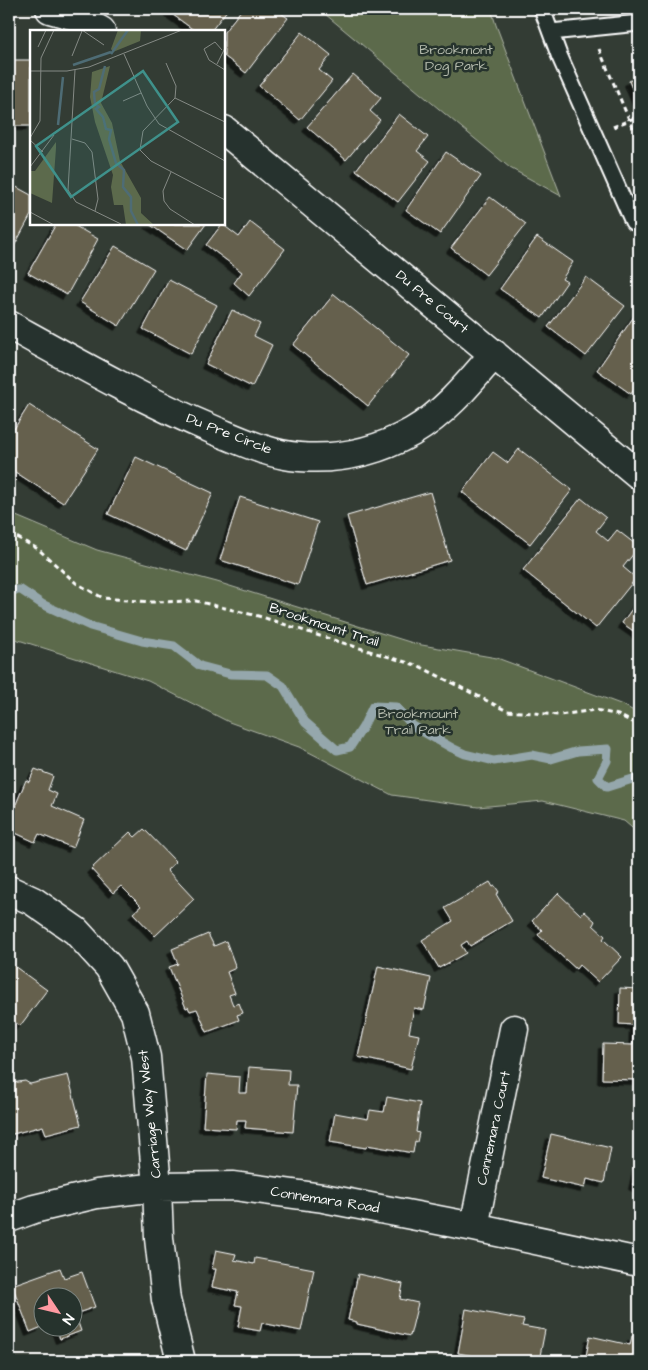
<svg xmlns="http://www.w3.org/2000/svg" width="648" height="1370" viewBox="0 0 648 1370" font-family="'Architects Daughter',sans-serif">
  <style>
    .green { fill: #5c6a4c; stroke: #aeb4a6 }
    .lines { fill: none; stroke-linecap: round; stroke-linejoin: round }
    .stream { stroke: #95a7ac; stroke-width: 9 }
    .building { fill: #65614e; stroke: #fff; filter: url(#shadow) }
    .service-casing { stroke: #fff; stroke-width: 19 }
    .minor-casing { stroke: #fff; stroke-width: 31 }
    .path { stroke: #fff; stroke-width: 3; stroke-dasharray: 5 4; stroke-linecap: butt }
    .service { stroke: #26332d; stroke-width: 15 }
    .minor { stroke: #26332d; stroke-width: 28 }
    .labels { text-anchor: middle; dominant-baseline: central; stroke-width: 5; stroke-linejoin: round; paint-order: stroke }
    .park-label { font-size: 14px; fill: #b6bcae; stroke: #26332d }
    .street-label { font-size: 14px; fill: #fff; stroke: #26332d }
    .inset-river { fill: none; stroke: #4e6c75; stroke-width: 2.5 }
    .inset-road { fill: none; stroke: #858a85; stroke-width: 1 }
    .view { fill: #3f918b; fill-opacity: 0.15; stroke: #3f918b; stroke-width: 2.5 }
    .inset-edge { fill: none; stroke: #fff; stroke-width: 2.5 }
  </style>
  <defs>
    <filter id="shadow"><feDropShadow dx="-4.5" dy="4.5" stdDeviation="0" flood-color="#0009"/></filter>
  </defs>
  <rect width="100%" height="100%" fill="#333c34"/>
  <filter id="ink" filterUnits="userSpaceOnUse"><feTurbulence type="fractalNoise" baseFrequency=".02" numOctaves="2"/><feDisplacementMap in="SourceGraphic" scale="10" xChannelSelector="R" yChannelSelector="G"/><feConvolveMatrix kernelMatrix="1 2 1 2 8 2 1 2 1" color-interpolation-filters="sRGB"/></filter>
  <g filter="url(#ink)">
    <path class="green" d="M319 9H491L496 25 561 196 510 168Z
      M9 513 97 550 217 582 416 644 497 658 623 705 639 714V834L624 821 543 801 478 807 392 795 299 747 229 722 148 681 9 637Z"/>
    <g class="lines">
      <path class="stream" d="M9 590H21L42 604 90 626 142 641 174 646 200 666 230 674 267 675 283 686 305 722 337 750 350 747 363 727 373 706 396 707 413 726 452 748 465 754 494 761 532 755 551 759 578 751 608 749 607 761 598 778 607 787 639 777"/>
    </g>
    <path class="building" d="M165 9H228L211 31H195Z
      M242 9H275L288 18 246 73 224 56V32Z
      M302 32 331 55 319 70 332 81 300 120 259 86Z
      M9 60H31V126H9Z
      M353 74 381 98 370 111 380 120 346 160 307 127Z
      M639 76V106L629 81Z
      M399 114 428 137 417 151 430 161 398 202 356 170Z
      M446 152 481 176 440 234 406 210Z
      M9 183 31 195V215L11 252 9 250Z
      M490 197 526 224 486 275 451 248Z
      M250 222 285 249 249 296 234 283 242 272 206 245 222 224 239 237Z
      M56 224H72L98 239 67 295 28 273Z
      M149 224H206L187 250Z
      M537 237 573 262 562 279 567 282 542 318 500 289Z
      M115 246 154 269 119 326 80 302Z
      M586 277 625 306 586 356 548 327Z
      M169 280 217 305 191 354 143 329Z
      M334 294 409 355 368 406 293 345Z
      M232 310 260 324 254 336 272 345 252 387 206 364Z
      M637 312 639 314V382L631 394 597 370Z
      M29 405 98 449 63 503 9 468V437Z
      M519 449 572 490 530 544 462 492 493 452 508 463Z
      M136 457 213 493 186 551 108 514Z
      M430 492 450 560 367 585 347 516Z
      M240 497 318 522 298 585 220 560Z
      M581 498 606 518 596 531 608 541 617 530 639 547 623 567 636 578 596 628 523 570Z
      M639 599V635L622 623Z
      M35 769 53 776 48 790 57 794 52 806 84 820 73 848 39 834 35 842 9 830V821L26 780 29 782Z
      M144 829 176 862 167 870 194 899 155 936 133 913 141 906 121 886 113 893 91 869 130 832 135 837Z
      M490 882 493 887 495 886 499 892 496 894 512 921 470 946 467 941 461 945 466 953 439 968 422 940 453 921 445 908Z
      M558 893 581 915 584 911 595 921 593 925 605 936 603 939 622 957 598 982 579 965 576 969 538 935 542 930 532 921Z
      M208 934 214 946 226 941 236 968 227 972 235 993 229 995 233 1005 239 1003 243 1013 237 1015 239 1020 207 1032 197 1009 190 1011 188 1007 186 1008 169 967 178 964 172 949Z
      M10 963 47 990 20 1026 10 1018 9 1020Z
      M378 966 431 978 424 1010 414 1008 409 1033 419 1035 411 1069 358 1057Z
      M620 988 639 989V1080L602 1079 603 1044 633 1045 634 1025 619 1024Z
      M249 1067 289 1070 288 1085H297L293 1132 245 1128 246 1120H237L236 1129 203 1127 207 1074 240 1077 239 1093H247Z
      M68 1075 81 1125 46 1134 43 1126 9 1135V1089L12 1083 25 1081 30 1084Z
      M387 1097 420 1103 416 1132 419 1133 417 1142 415 1141 413 1153 367 1145 366 1148 330 1142 335 1113 368 1119 370 1110 384 1112Z
      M551 1134 611 1148 604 1183 587 1179 585 1188 541 1178Z
      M639 1158V1188L633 1185Z
      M216 1250 236 1254 234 1260 254 1264 255 1258 314 1269 301 1331 262 1323 260 1331 238 1327 242 1306 235 1305 238 1292 212 1287 216 1269H212Z
      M60 1268 64 1278 82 1272 95 1307 75 1314 81 1331 60 1339 56 1328H72V1298H42V1327L30 1332 12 1285Z
      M358 1274 403 1284 400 1299 418 1303 410 1336 357 1324V1322L348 1320Z
      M466 1309 524 1320 522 1326 545 1330 539 1361H484V1358L458 1353Z
      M590 1336 630 1345 632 1336 639 1337V1361H585Z"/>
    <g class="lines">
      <defs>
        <path id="service" d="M542 9 559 55 633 222
          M551 32 639 23"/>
        <path id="minor" d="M50 9 75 16 101 31
          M224 130 639 475
          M9 325C76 362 143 400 214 430 241 441 270 455 300 457 339 460 378 451 412 432 445 413 470 382 494 354
          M9 890 33 901 76 931 109 967 135 1013 146 1057 157 1187 159 1238 166 1300 181 1361
          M9 1218 34 1209 97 1194 157 1187 234 1186 323 1198 474 1227 639 1262
          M474 1227 514 1029"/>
      </defs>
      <use href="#service" class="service-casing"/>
      <use href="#minor" class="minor-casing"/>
      <path class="path" d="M599 49 639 143
        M613 127 639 116
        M9 533 38 549 76 583 103 598 151 602 196 601 262 617 320 636 419 666 507 711 559 715 596 710 618 715 639 725"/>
      <use href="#service" class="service"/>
      <use href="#minor" class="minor"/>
    </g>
  </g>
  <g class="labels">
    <g class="park-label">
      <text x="456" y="50">Brookmont<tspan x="456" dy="16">Dog Park</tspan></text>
      <text x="418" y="714">Brookmount<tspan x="418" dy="16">Trail Park</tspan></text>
    </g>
    <g class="street-label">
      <text transform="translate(432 302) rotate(40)">Du Pre Court</text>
      <text transform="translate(229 434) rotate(21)">Du Pre Circle</text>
      <text transform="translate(324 625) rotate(18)">Brookmount Trail</text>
      <text transform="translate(150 1114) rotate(-96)">Carriage Way West</text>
      <text transform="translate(494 1128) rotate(-78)">Connemara Court</text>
      <text transform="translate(325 1200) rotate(9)">Connemara Road</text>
    </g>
  </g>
  <g transform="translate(30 30)">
    <rect width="195" height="195" fill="#333c34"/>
    <path d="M88 0H111L110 11 83 22 81 19ZM80 36 71 73 82 93 90 131 111 168V183L124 195H96L93 175H84L81 157 83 145 65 92 60 67 62 42ZM26 112V118L22 173 0 163V141H5Z" fill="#5c6a4c"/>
    <path class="inset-river" d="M81 24 98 0M43 35 81 22M75 36 69 59 64 62 65 74 69 77 66 79 73 87 76 99 81 100 79 109 86 133 94 140 93 157 101 167V181L108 195M28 95 33 47"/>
    <path class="inset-road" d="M52 0 74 15M8 17 16 0M192 20 185 12 174 19 179 30 195 40M94 24 117 76 129 94 195 131M42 26 52 1M136 33 146 56 145 68 113 101 110 120 121 131 195 170M187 34 195 18M45 40 38 160 46 172 91 194M0 41H37L59 37 152 0M145 68 195 92M93 71 111 63M0 108 10 91 11 28 24 0M42 109 55 113 62 122 68 169 65 181M0 110 13 122M0 137 24 105M141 142 133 161 134 171 140 179 165 195M0 182 24 195"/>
    <path class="view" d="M113 41 148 92 41 167 6 116Z"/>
    <rect width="195" height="195" class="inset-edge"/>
  </g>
  <rect width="648" height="1370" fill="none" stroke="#26332d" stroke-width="30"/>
  <rect x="15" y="15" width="618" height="1340" fill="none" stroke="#fff" stroke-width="2" filter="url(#ink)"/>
  <g transform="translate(58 1312) rotate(125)"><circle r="24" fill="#26332d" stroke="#7d8581"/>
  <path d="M0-4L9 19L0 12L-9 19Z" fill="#ff9aa2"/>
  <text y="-8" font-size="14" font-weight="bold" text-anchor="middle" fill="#ffffff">N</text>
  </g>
</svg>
